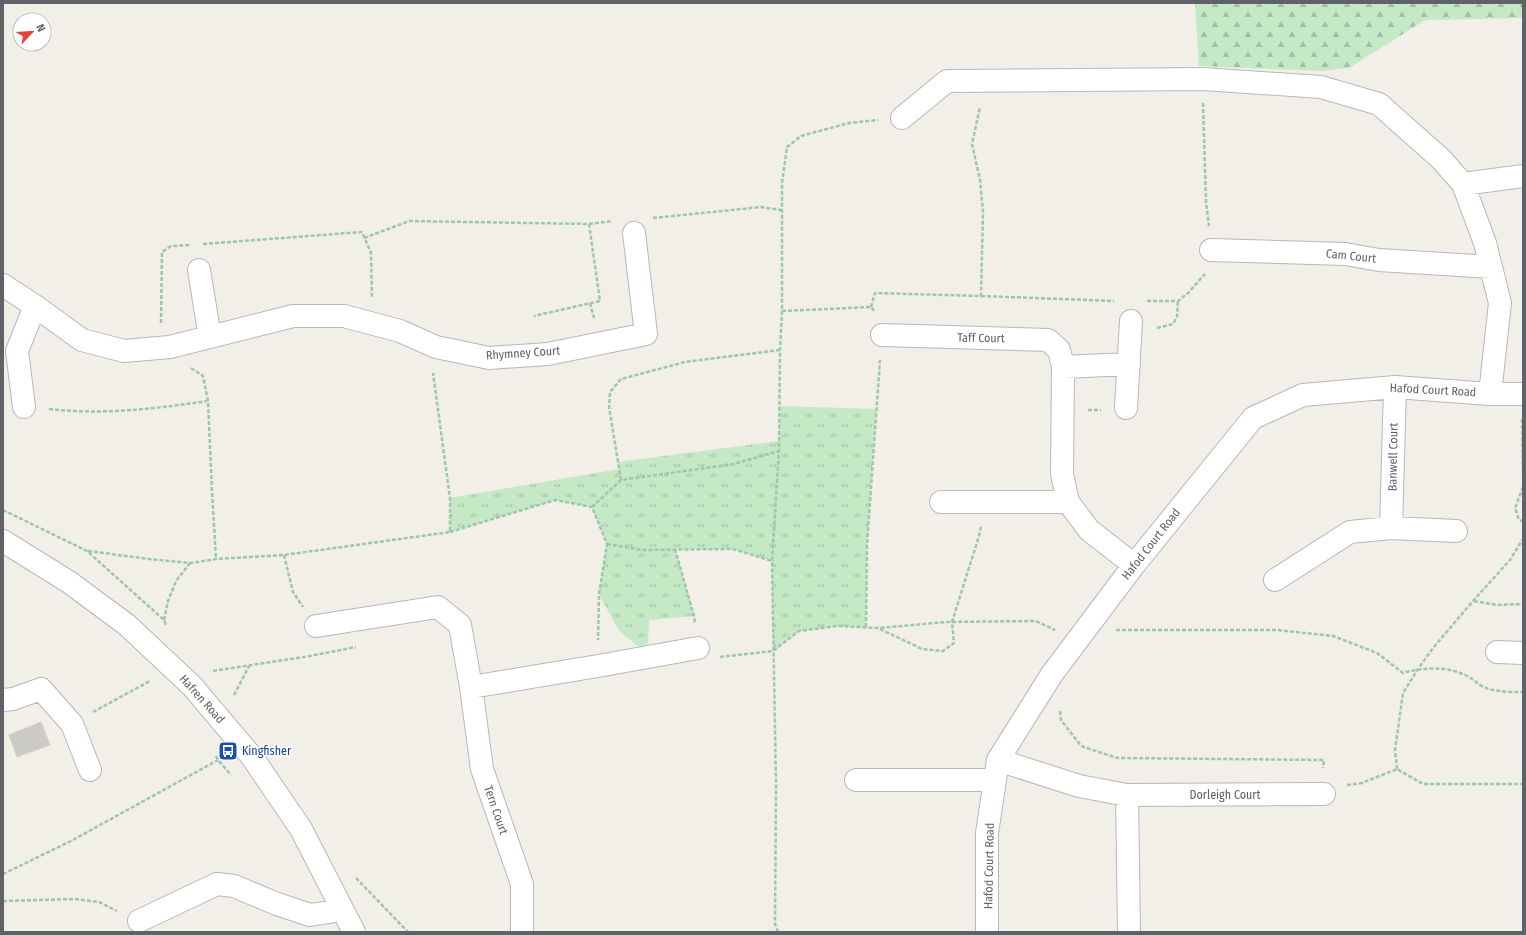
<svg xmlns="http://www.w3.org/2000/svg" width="1526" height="935" viewBox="0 0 1526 935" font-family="'Fira Sans Condensed',sans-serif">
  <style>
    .grass { fill: url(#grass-tufts) }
    .forest { fill: url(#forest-firs) }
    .building { fill: #cccac5; stroke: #d6d1c6 }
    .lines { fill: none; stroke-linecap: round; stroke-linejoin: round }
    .minor-casing { stroke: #b5b8bc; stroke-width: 24 }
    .path { stroke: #9cc7a9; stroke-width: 2.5; stroke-dasharray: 4 2; stroke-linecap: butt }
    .minor { stroke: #fff; stroke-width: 22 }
    .labels { text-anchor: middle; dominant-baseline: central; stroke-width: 3.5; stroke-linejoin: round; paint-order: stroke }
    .street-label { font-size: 12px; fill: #5f6368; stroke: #fff }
    .transit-label { font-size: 12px; fill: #164399; stroke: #fff; text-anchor: start }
  </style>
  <defs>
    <pattern id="grass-tufts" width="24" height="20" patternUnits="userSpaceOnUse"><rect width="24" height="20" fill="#c5e8c5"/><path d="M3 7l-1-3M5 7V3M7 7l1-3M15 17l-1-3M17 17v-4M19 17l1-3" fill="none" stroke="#a3c0a4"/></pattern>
    <pattern id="forest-firs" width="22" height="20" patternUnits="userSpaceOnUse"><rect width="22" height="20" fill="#c5e8c5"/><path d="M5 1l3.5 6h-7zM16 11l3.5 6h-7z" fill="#a3c0a4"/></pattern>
  </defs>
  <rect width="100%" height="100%" fill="#f1efe8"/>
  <path class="grass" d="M780 406 876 409 867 545 866 627 837 626 799 631 773 651 772 561 733 549H675L694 616 649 620 648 643 639 647 619 631 599 594 607 544 592 507 555 500 450 532V498L619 469 618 462 779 441Z"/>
  <path class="forest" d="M1195 3H1523V18L1425 20 1349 68 1322 71 1199 66Z"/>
  <path class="building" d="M41 722 50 745 17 757 9 735Z"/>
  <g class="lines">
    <defs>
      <path id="minor" d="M902 118 947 81 1203 79 1321 87 1379 104 1441 159 1463 184 1485 243 1500 303 1490 394
        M1463 184 1523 176
        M1211 250 1345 254 1379 260 1491 267
        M199 270 210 337
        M3 285 35 306 82 340 124 351 170 347 293 316H344L400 331 436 347 489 358 548 354 646 334 634 233
        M882 335 1048 340 1059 350 1063 367 1062 474 1068 502 1089 530 1134 565
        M1063 367 1129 364
        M24 407 17 351 35 306
        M1126 408 1131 321
        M941 502H1068
        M1391 528 1395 387
        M3 541 69 582 127 625 192 686 252 757 301 829 354 932
        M1275 580 1350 532 1391 528 1456 531
        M316 626 438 607 460 625 471 687 482 769 522 884V932
        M1497 652 1523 653
        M471 687 598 666 698 648
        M3 700 13 699 41 689 72 724 90 770
        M998 760 1079 786 1127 795 1324 794
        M856 780H995
        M1127 795 1129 932
        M139 921 217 884 234 886 277 904 310 915 342 910
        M987 932V833L998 760 1052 674 1134 565 1253 418 1303 395 1395 387 1490 394H1523"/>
    </defs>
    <use href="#minor" class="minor-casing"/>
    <path class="path" d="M1203 103 1206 202 1209 226
      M653 218 761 207 781 210
      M589 224 612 221
      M364 238 409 221 589 224 600 301 534 316
      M203 244 362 232 371 253 372 298
      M981 296 1114 301
      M1147 301H1178L1188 293 1205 274
      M590 303 594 318
      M871 307 875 293 981 296 983 212 980 180 972 144 980 107
      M782 311 871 307 875 312
      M161 323 162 252 171 246 190 245
      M1157 328 1173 324 1177 317 1178 301
      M191 368 203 376 208 401 212 492 216 559
      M49 409C102 415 155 409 207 401
      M1088 410H1101
      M1522 419 1523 476
      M621 480 609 407 610 392 621 379 685 362 780 350
      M1523 487 1515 508 1519 520 1523 521
      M592 507 621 480 734 464 779 451
      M3 510 87 551 164 620 166 625
      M450 532 555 500 592 507 607 544 599 594 598 640
      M607 544 643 550 733 549 772 561
      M675 549 694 616 695 623
      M88 551 149 559 191 563 216 559 284 555 450 532V498L433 373
      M284 555 293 592 303 607
      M1474 601 1497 605 1523 604
      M164 620 168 601 176 581 190 563
      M866 627 867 545 880 360
      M880 629 922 649 943 651 954 643 952 622 979 536 981 526
      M1116 630H1277L1333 636 1377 653 1403 673C1424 667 1448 666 1467 676 1474 679 1479 686 1486 688 1497 692 1511 692 1523 692
      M720 657 773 651 799 631 837 626 879 628 946 622 1036 621 1055 630
      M213 671 310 656 356 647
      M234 695 249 666
      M1060 711 1061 720 1081 746 1117 758 1324 760 1323 768
      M93 712 150 681
      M216 756 218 760 231 775
      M1397 769 1395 750 1403 693 1418 669 1433 648 1473 601 1510 560 1523 539
      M1347 785 1362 783 1397 769 1423 784H1523
      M3 874 71 841 218 760
      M356 878 408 932
      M3 901 74 899 99 902 117 911
      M778 932 775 924 776 786 772 561 779 451 780 350 782 311V183L787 147 801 136 849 123 878 120"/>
    <use href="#minor" class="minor"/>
  </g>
  <defs>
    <symbol id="bus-square" viewBox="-11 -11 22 22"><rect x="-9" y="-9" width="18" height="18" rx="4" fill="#1a4fb4" stroke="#fff"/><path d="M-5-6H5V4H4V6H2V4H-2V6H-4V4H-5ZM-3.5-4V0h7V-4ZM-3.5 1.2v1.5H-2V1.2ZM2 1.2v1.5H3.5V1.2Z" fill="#fff"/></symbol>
  </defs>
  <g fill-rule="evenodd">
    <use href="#bus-square" x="217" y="740" width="22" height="22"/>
  </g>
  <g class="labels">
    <g class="street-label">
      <text transform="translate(1351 256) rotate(6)">Cam Court</text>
      <text transform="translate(981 338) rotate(1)">Taff Court</text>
      <text transform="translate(523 353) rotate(-4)">Rhymney Court</text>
      <text transform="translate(1433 390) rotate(3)">Hafod Court Road</text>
      <text transform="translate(1393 457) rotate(-89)">Banwell Court</text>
      <text transform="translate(1151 544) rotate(-52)">Hafod Court Road</text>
      <text transform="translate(202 699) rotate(48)">Hafren Road</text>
      <text x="1225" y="795">Dorleigh Court</text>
      <text transform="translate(496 810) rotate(71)">Tern Court</text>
      <text transform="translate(989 866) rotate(-89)">Hafod Court Road</text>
    </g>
    <g class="transit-label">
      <text x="242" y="751">Kingfisher</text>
    </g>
  </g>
  <rect width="1526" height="935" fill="none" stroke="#5f6368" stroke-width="8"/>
  <g transform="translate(32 32) rotate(65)"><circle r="19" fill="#ffffff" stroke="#bfc1c3"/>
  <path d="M0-3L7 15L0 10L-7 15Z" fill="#ea4335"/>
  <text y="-6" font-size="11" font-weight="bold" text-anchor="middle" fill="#5f6368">N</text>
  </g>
</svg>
